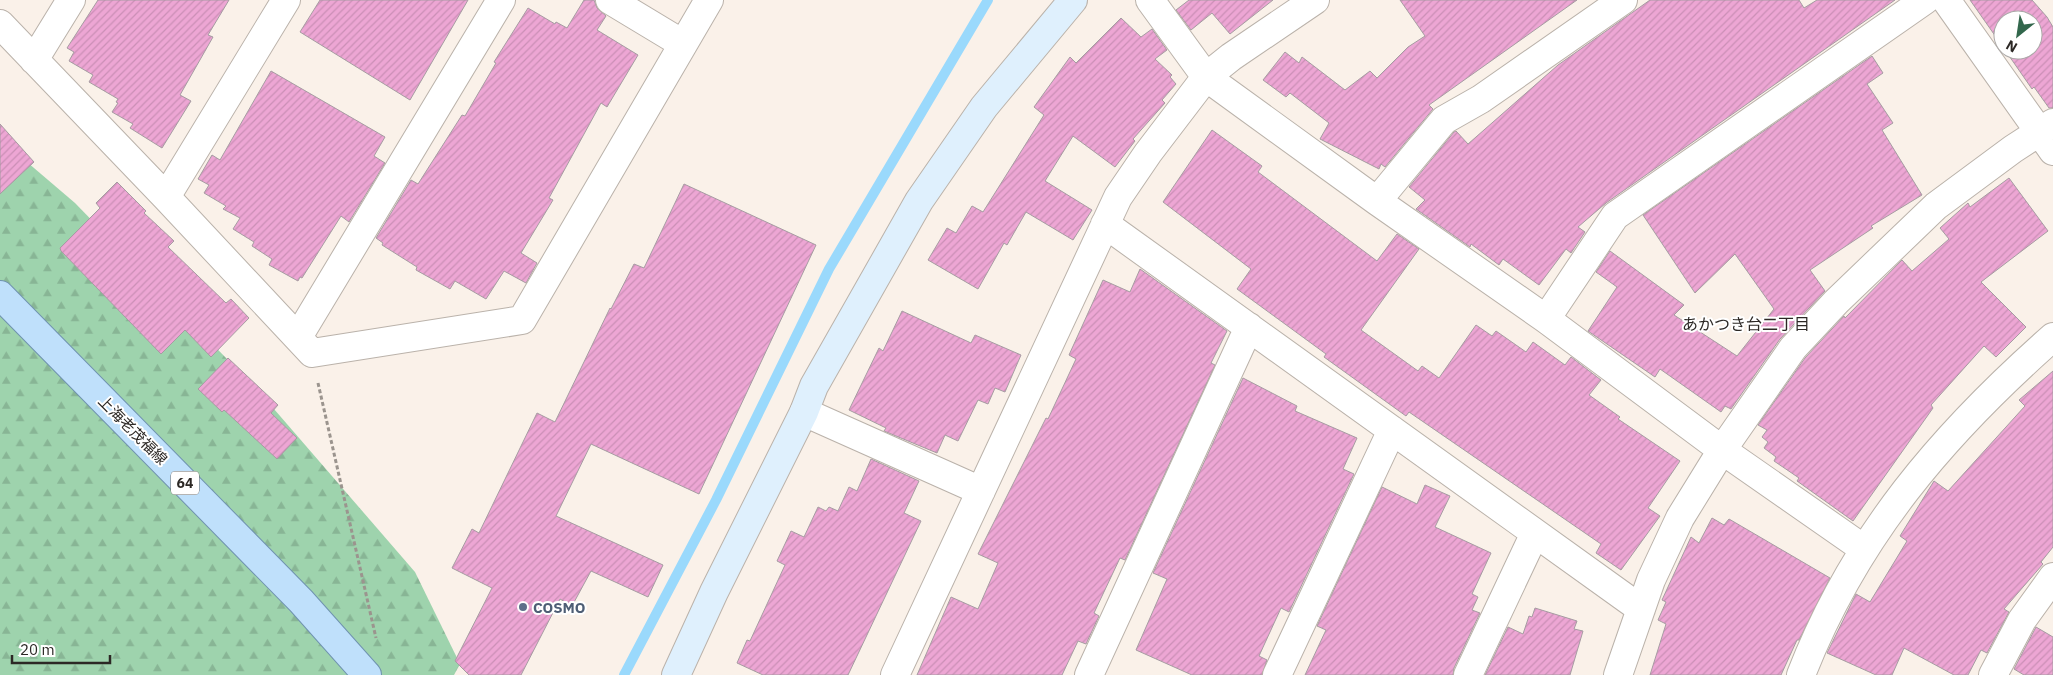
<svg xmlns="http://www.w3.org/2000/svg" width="2053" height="675" viewBox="0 0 2053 675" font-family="'IBM Plex Sans','Noto Sans JP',sans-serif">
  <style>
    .forest { fill: url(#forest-firs) }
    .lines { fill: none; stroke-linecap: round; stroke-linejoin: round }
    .stream { stroke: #9ad9fc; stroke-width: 10 }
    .building { fill: url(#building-hatch); stroke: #a69ca2 }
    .street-casing { stroke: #bab2aa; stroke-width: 30 }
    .secondary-casing { stroke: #bab2aa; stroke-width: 30 }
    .primary-casing { stroke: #7093af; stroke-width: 30 }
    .path { stroke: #9b948e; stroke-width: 3; stroke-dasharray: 4 2.5; stroke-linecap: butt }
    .street { stroke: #fff; stroke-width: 28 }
    .secondary { stroke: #dff0fd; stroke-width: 28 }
    .primary { stroke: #bfe0fb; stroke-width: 28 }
    .service-dot { fill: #5c6f8a; stroke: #fff; stroke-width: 2 }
    .labels { text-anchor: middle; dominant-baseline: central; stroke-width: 4; stroke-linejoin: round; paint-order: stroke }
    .shield { fill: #fff; stroke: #6b6866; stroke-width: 1 }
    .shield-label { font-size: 14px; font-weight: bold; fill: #2c2825 }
    .street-label { font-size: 15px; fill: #2c2825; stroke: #fff }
    .service-label { font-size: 15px; font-weight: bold; fill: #4e5e75; stroke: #fff; text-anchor: start }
    .neighbourhood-label { font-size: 16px; fill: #2c2825; stroke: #fff }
  </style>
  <defs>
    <pattern id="forest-firs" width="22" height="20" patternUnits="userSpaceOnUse" patternTransform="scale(1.25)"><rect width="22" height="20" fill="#9ed3ad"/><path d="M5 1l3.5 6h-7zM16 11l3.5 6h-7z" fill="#88b595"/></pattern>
    <pattern id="building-hatch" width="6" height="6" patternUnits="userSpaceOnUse" patternTransform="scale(1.25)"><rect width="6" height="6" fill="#eda6d4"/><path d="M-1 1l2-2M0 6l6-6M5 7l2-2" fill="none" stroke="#cb8fb6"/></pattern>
  </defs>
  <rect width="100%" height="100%" fill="#faf1e9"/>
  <path class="forest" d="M0 139 75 203 261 394 415 572 460 664 454 675H0Z"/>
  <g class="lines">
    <path class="stream" d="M624 675 716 500 829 269 988 0"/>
  </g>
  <path class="building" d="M98 0H229L208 35 213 37 180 95 191 101 162 148 130 128 133 124 112 112 118 103 116 102 118 99 89 82 93 75 69 61 74 52 67 48Z
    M320 0H468L410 100 300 32Z
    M584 0H594L597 8 606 16 597 30 638 55 607 107 601 103 549 198 553 200 521 253 537 263 526 283 504 271 486 299 455 281 450 289 416 270 417 267 382 245 383 243 376 238 411 180 418 184 462 115 465 116 496 63 494 62 528 8 555 24 556 22 567 28Z
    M1189 0H1273L1230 34 1212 13 1191 30 1176 10Z
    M1400 0H1577L1429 105 1433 109 1385 167 1381 164 1379 169 1320 139 1329 123 1290 93 1286 97 1263 80 1285 52 1299 63 1302 57 1345 90 1370 71 1377 78 1408 47 1425 36Z
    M1650 0H1799L1804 8 1817 0H1895L1606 203 1578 227 1585 232 1571 253 1566 249 1539 285 1503 259 1499 265 1471 244 1470 247 1416 209 1425 200 1409 187 1454 132 1456 131 1468 144 1558 65Z
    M1970 0H2032L2047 17 2053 27V108H2049L2034 87 2032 89 2005 50H2033V20H2003V47Z
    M1121 18 1141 37 1152 29 1167 50 1155 59 1172 75 1170 77 1176 84 1162 100 1165 103 1133 139 1135 141 1115 167 1073 136 1045 181 1092 210 1073 240 1026 212 1007 245 1004 243 978 289 928 260 947 228 956 233 972 206 983 212 1044 115 1034 107 1070 57 1076 63Z
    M1872 56 1883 73 1867 84 1893 123 1882 130 1922 195 1871 226 1873 228 1810 270 1825 291 1780 339 1731 409 1725 406 1721 412 1660 369 1655 377 1588 331 1617 287 1596 272 1610 251 1684 305 1674 315 1737 356 1774 309 1735 254 1695 293 1643 215Z
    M271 71 385 137 374 156 385 163 349 222 341 216 302 278 300 277 298 281 269 265 272 259 252 246 254 242 233 229 240 218 223 209 226 206 204 193 209 185 198 179 212 155 220 160Z
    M0 124 34 162 0 194Z
    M1212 130 1262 166 1258 172 1377 261 1397 234 1419 249 1361 330 1418 371 1422 366 1439 378 1476 325 1492 336 1496 331 1526 352 1533 342 1565 365 1571 357 1601 380 1589 395 1620 417 1618 419 1680 461 1648 508 1660 516 1621 570 1596 553 1601 544 1409 412 1406 416 1324 357 1326 354 1237 289 1251 269 1163 202Z
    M2009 178 2048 231 1981 282 2026 327 1996 357 1984 346 1931 405 1933 408 1853 521 1797 481 1799 478 1774 461 1776 457 1764 448 1768 442 1762 437 1767 430 1758 425 1805 358 1844 316 1845 318 1902 260 1912 271 1949 239 1940 228 1968 203 1970 207Z
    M117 182 146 211 144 213 174 241 168 247 226 303 231 299 249 318 211 357 185 330 161 354 61 251 60 248 100 208 96 203Z
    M684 184 816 245 699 494 591 444 556 516 663 565 648 597 591 571 572 606 560 599 521 675H469L455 661 492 588 452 568 472 529 479 533 537 413 555 422 610 308 611 309 634 264 644 268Z
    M1140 269 1227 331 1211 363 1215 365 1125 560 1120 558 1094 613 1099 616 1086 644 1078 641 1062 675H917L951 597 978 609 998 563 978 554 1046 418 1048 419 1076 359 1069 355 1103 280 1130 292Z
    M902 311 971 343 975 335 1021 355 1005 392 995 388 988 404 978 400 958 441 945 435 937 453 884 431 886 428 849 410 879 348 883 351Z
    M228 358 278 405 271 413 297 438 277 459 224 410 222 412 198 389Z
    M2053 371V547L2041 562 2043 564 2004 609 2009 612 1987 653 1981 650 1968 675H1954L1904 648 1892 675H1876L1827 653 1856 594 1870 602 1907 541 1900 536 1934 481 1948 491 2025 406 2019 400Z
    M1243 378 1297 406 1295 411 1357 438 1343 469 1354 474 1289 612 1281 608 1259 656 1267 660 1262 675H1192L1136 650 1167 579 1153 573Z
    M871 459 919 481 904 513 921 521 848 675H763L737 663 747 640 750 641 785 565 777 561 791 531 804 537 818 507 826 511 829 507 838 511 849 487 857 491Z
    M1425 485 1450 496 1435 527 1491 553 1472 594 1478 597 1472 610 1480 613 1454 668 1453 675H1305L1326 630 1317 626 1382 487 1417 504Z
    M1712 518 1724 525 1729 519 1830 578 1799 640H1797L1781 675H1650L1666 624 1658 620 1666 602 1662 600 1691 537 1699 543Z
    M1535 608 1577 621 1574 629 1583 631 1570 675H1485L1508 627 1523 634 1529 616 1532 617Z
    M2036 627 2053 637V675H2024L2014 669Z"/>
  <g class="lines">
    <defs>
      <path id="street" d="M610 0 683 44
        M1150 0 1206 77 1377 201 1546 319 1722 450 1864 549
        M1946 0 2053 151
        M0 24 166 197 312 353 522 320 709 0
        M34 60 71 0
        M166 197 286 0
        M1377 201 1444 120 1481 99 1623 0
        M1105 224 1641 609
        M1546 319 1615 216 1925 0
        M298 337 501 0
        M804 412 981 491
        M895 675 1118 197 1148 153 1206 77 1231 57 1315 0
        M1089 675 1249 327
        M1277 675 1392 430
        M1468 675 1535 533
        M1618 675 1651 580 1680 518 1722 450 1793 348 1836 302 1936 206 2013 149 2053 123
        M1801 675C1855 536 1943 434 2053 337
        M1993 675 2022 620 2053 577"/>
      <path id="secondary" d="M676 675 714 592 804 412 814 386 919 201 984 107 1073 0"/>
      <path id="primary" d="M0 295 301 601 367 675"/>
    </defs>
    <use href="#street" class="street-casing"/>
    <use href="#secondary" class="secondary-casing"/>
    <use href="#primary" class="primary-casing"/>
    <path class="path" d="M318 383 376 638"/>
    <use href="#street" class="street"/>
    <use href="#secondary" class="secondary"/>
    <use href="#primary" class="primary"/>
  </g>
  <circle class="service-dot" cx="523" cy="607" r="5"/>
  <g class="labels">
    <rect class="shield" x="171" y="471.5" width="28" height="23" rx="4"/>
    <g class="shield-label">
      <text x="185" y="483">64</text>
    </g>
    <g class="street-label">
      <text transform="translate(133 430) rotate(45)">上海老茂福線</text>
    </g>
    <g class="service-label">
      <text x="533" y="607">COSMO</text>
    </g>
    <g class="neighbourhood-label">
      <text x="1746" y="324">あかつき台二丁目</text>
    </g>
  </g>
  <g transform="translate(2018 35) rotate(210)"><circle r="24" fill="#ffffff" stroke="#aba9a8"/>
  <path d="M0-4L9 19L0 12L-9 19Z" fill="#32674c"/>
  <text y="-8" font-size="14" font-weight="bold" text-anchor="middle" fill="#2c2825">N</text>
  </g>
  <path d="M12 655v8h98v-8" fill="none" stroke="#2c2825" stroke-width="2.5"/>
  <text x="20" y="655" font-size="15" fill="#2c2825" stroke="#ffffff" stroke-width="4" paint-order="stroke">20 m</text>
</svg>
